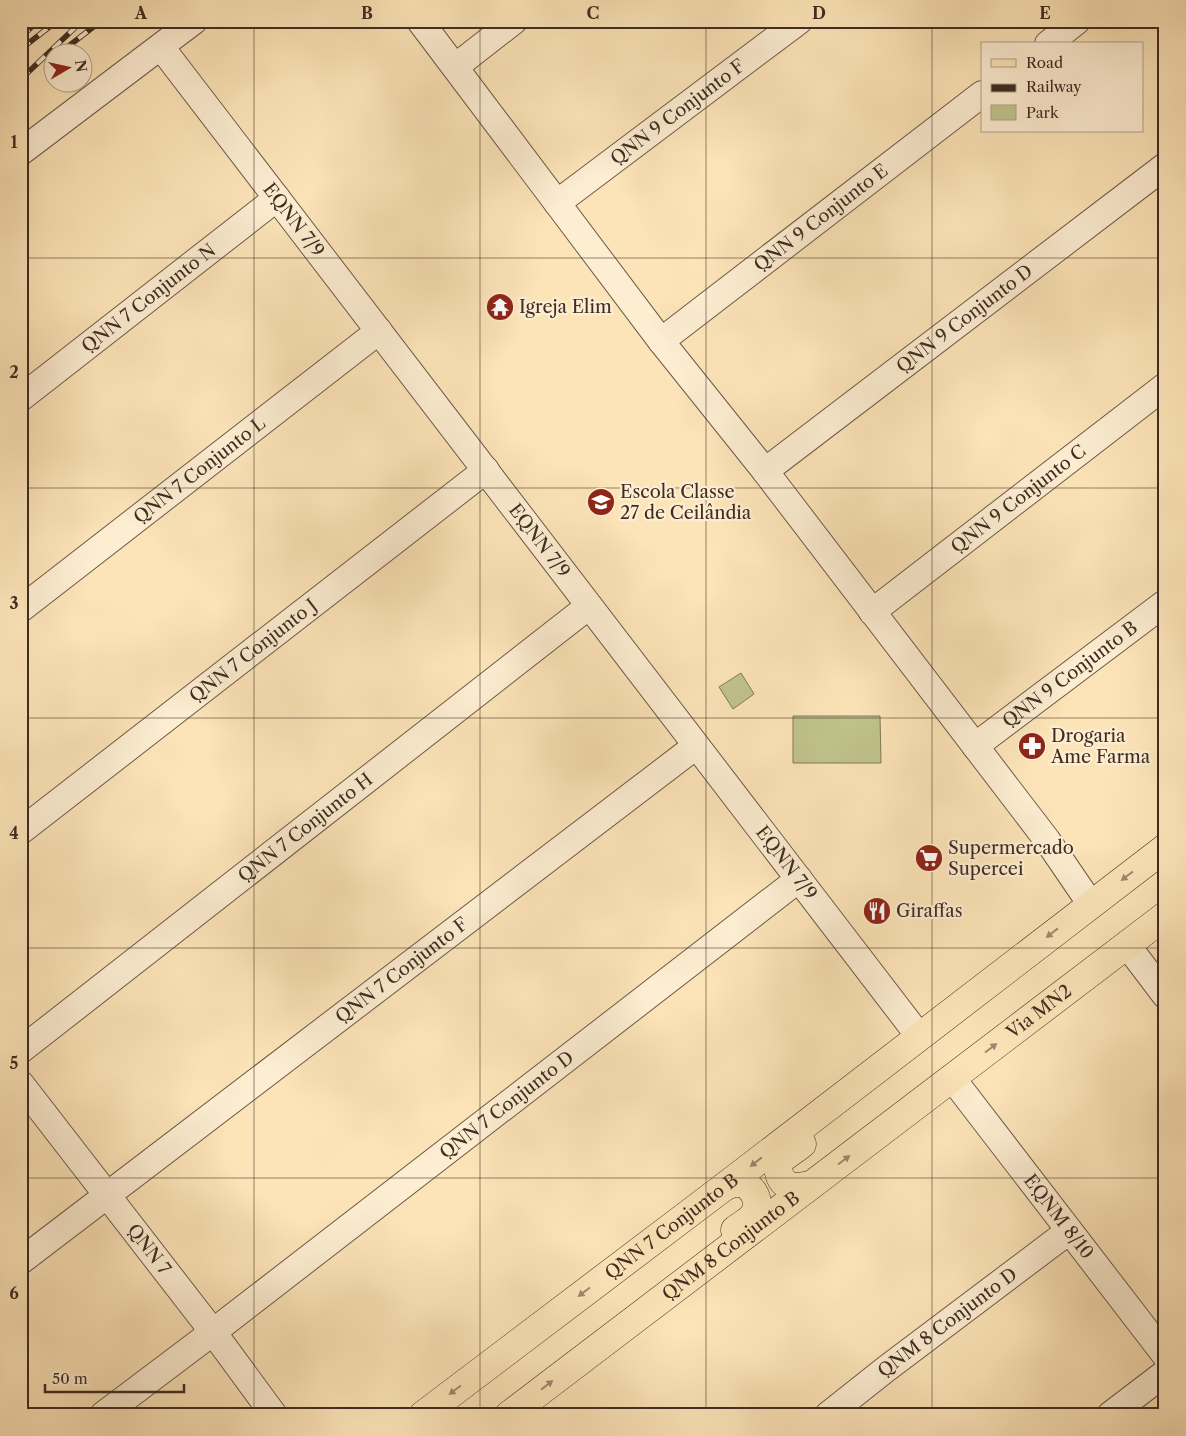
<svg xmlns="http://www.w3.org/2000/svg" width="1186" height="1436" viewBox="0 0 1186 1436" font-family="'Libre Caslon Text',serif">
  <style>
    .green { fill: #c1c48d; stroke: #807858 }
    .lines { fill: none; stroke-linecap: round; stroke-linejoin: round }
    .minor-casing { stroke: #6e5a48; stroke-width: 28 }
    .major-casing { stroke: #3f2c23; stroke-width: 29 }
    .minor { stroke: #fdedd1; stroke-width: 26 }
    .major { stroke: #fce4b8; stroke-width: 28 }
    .rail-casing { stroke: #3f2c23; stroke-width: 5.5 }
    .rail { stroke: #fdedd1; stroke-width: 4; stroke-dasharray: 11; stroke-linecap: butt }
    .oneway { fill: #9e886e }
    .grid { fill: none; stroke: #3f2c23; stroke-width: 1; stroke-opacity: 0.55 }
    .labels { text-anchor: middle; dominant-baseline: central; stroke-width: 4.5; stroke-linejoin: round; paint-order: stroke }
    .street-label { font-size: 18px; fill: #3f2c23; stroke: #fdedd1 }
    .poi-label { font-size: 18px; fill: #3f2c23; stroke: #fdedd1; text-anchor: start }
    .neatline { fill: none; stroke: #3f2c23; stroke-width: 2 }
    .grid-label { font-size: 16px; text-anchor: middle; font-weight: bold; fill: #3f2c23 }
  </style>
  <rect width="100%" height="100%" fill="#fce4b8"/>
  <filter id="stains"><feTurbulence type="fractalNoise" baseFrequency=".004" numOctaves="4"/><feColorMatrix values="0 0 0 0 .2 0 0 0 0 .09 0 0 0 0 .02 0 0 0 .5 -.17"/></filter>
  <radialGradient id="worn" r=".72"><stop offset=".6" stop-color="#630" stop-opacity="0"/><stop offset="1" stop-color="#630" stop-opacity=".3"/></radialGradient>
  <path class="green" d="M741 673 754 694 733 709 719 687Z
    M793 716H880L881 763H793Z"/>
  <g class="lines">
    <defs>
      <g id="minor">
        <path d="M420 21 661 341 765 471 1047 840 1090 903"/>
        <path d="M1048 44 1077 21"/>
        <path id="s1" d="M161 47 919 1036"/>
        <path d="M455 67 514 21"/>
        <path d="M21 152 194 21"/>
        <path id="s2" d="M557 203 799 21"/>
        <path id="s3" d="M661 341 982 94"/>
        <path id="s4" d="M21 398 277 198"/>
        <path id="s5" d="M765 471 1165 166"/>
        <path id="s6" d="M21 609 379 331"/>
        <path id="s7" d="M872 612 1165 386"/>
        <path id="s8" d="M975 746 1165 603"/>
        <path id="s9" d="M21 831 486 470"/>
        <path d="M1127 945 1165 995"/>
        <path id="s10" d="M21 1050 589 606"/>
        <path id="s11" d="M952 1078 1165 1355"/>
        <path id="s12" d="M21 1084 213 1332 274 1415"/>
        <path id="s13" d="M21 1261 696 746"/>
        <path id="s14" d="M103 1415 213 1332 799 879"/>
        <path id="s15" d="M828 1415 886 1369 1069 1231"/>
        <path d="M1110 1415 1165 1373"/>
      </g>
      <g id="major">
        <path d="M802 1144C796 1149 785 1155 780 1161 778 1164 778 1169 779 1173 783 1189 797 1188 811 1185"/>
        <path d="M724 1187C728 1185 734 1182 739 1183 753 1184 762 1203 754 1214 751 1220 741 1225 735 1230"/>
        <path id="s16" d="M423 1415 724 1187 1165 848"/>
        <path id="s17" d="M509 1415 1165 916"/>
      </g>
    </defs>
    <use href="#minor" class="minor-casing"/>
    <use href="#major" class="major-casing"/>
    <use href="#minor" class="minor"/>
    <use href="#major" class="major"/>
    <defs>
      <path id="rail" d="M21 37 38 21
        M21 49 57 21
        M61 52 101 21
        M21 79 82 21"/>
    </defs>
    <use href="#rail" class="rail-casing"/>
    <use href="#rail" class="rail"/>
  </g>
  <defs><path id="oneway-solid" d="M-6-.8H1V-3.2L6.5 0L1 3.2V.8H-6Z" transform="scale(1.25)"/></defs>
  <g class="oneway">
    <use href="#oneway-solid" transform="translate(1127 876) rotate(143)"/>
    <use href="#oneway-solid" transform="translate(1052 933) rotate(142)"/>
    <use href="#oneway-solid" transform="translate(991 1048) rotate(-37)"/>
    <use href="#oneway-solid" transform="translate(844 1160) rotate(-37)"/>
    <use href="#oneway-solid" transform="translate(756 1162) rotate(142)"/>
    <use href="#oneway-solid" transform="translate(584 1292) rotate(143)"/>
    <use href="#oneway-solid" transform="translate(547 1385) rotate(-38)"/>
    <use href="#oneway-solid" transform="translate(455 1390) rotate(143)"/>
  </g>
  <path class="grid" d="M254 21V1415M480 21V1415M706 21V1415M932 21V1415M21 258H1165M21 488H1165M21 718H1165M21 948H1165M21 1178H1165"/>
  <defs>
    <symbol id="temple-disc" viewBox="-11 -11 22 22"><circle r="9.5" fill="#8f2418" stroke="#fdedd1"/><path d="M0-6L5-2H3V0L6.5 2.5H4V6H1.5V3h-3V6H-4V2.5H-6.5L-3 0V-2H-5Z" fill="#fff"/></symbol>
    <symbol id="school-disc" viewBox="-11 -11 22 22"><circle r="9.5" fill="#8f2418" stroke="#fdedd1"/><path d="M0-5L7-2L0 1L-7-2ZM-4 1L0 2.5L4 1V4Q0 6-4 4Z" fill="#fff"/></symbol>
    <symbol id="pharmacy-disc" viewBox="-11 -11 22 22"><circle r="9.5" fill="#8f2418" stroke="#fdedd1"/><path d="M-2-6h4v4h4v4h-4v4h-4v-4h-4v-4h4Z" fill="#fff"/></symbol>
    <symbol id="supermarket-disc" viewBox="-11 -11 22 22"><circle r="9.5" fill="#8f2418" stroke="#fdedd1"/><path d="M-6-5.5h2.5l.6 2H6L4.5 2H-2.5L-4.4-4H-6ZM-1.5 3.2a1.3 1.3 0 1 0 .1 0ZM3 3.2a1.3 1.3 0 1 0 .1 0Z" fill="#fff"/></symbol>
    <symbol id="restaurant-disc" viewBox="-11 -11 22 22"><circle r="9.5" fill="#8f2418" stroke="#fdedd1"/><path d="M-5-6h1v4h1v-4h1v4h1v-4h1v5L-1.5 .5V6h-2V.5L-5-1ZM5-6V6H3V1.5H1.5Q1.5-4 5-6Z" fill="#fff"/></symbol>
  </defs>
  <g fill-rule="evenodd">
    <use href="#temple-disc" x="484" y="291" width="32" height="32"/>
    <use href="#school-disc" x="585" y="486" width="32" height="32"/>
    <use href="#pharmacy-disc" x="1016" y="730" width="32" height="32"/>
    <use href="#supermarket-disc" x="913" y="842" width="32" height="32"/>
    <use href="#restaurant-disc" x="861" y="895" width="32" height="32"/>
  </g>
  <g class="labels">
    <g class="street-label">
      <text stroke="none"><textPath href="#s2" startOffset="151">QNN 9 Conjunto F</textPath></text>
      <text stroke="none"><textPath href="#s3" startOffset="202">QNN 9 Conjunto E</textPath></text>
      <text stroke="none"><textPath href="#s1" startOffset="218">EQNN 7/9</textPath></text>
      <text stroke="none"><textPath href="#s4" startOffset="162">QNN 7 Conjunto N</textPath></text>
      <text stroke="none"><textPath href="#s5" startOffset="251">QNN 9 Conjunto D</textPath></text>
      <text stroke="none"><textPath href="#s6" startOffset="226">QNN 7 Conjunto L</textPath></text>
      <text stroke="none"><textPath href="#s7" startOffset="185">QNN 9 Conjunto C</textPath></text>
      <text stroke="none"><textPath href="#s1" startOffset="622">EQNN 7/9</textPath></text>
      <text stroke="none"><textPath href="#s9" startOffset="294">QNN 7 Conjunto J</textPath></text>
      <text stroke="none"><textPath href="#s8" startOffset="119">QNN 9 Conjunto B</textPath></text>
      <text stroke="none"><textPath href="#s10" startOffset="361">QNN 7 Conjunto H</textPath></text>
      <text stroke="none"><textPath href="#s1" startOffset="1028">EQNN 7/9</textPath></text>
      <text stroke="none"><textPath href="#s13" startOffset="479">QNN 7 Conjunto F</textPath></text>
      <text stroke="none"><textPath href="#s17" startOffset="666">Via MN2</textPath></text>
      <text stroke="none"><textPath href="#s14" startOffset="509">QNN 7 Conjunto D</textPath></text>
      <text stroke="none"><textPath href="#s11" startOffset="175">EQNM 8/10</textPath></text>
      <text stroke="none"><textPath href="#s16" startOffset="312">QNN 7 Conjunto B</textPath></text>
      <text stroke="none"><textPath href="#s17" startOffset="279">QNM 8 Conjunto B</textPath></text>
      <text stroke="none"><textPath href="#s12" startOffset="209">QNN 7</textPath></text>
      <text stroke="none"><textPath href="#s15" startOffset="151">QNM 8 Conjunto D</textPath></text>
    </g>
    <g class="poi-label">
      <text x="519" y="307">Igreja Elim</text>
      <text x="620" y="492">Escola Classe<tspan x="620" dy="21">27 de Ceilândia</tspan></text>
      <text x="1051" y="736">Drogaria<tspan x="1051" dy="21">Ame Farma</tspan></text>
      <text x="948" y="848">Supermercado<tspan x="948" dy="21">Supercei</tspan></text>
      <text x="896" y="911">Giraffas</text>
    </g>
  </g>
  <rect width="1186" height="1436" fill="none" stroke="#fce4b8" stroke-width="55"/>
  <rect x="981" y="42" width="162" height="90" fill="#fdedd1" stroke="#b1a08b"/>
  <rect x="991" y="59" width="25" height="8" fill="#fce4b8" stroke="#b1a08b"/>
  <text x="1026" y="68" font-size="15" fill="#3f2c23">Road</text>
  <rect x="991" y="84" width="25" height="8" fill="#3f2c23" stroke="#b1a08b"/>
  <text x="1026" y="92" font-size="15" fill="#3f2c23">Railway</text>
  <rect x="991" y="105" width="25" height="15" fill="#c1c48d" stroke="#b1a08b"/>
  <text x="1026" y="118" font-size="15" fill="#3f2c23">Park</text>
  <g transform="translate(68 68) rotate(81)"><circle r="24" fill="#fdedd1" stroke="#b1a08b"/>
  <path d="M0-4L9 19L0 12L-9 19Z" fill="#8f2418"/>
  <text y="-8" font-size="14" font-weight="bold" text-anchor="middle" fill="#3f2c23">N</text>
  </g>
  <path d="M45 1384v8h139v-8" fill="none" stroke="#3f2c23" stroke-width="2.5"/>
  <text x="52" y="1384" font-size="15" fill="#3f2c23" stroke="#fdedd1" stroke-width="4" paint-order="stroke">50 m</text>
  <rect x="28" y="28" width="1130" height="1380" class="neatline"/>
  <g class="grid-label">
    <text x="141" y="19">A</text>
    <text x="367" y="19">B</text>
    <text x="593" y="19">C</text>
    <text x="819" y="19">D</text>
    <text x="1045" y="19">E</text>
    <text x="14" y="148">1</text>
    <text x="14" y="378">2</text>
    <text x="14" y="609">3</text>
    <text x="14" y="839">4</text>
    <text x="14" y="1069">5</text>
    <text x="14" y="1299">6</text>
  </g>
  <rect width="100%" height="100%" filter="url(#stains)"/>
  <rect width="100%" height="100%" fill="url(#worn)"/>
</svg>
